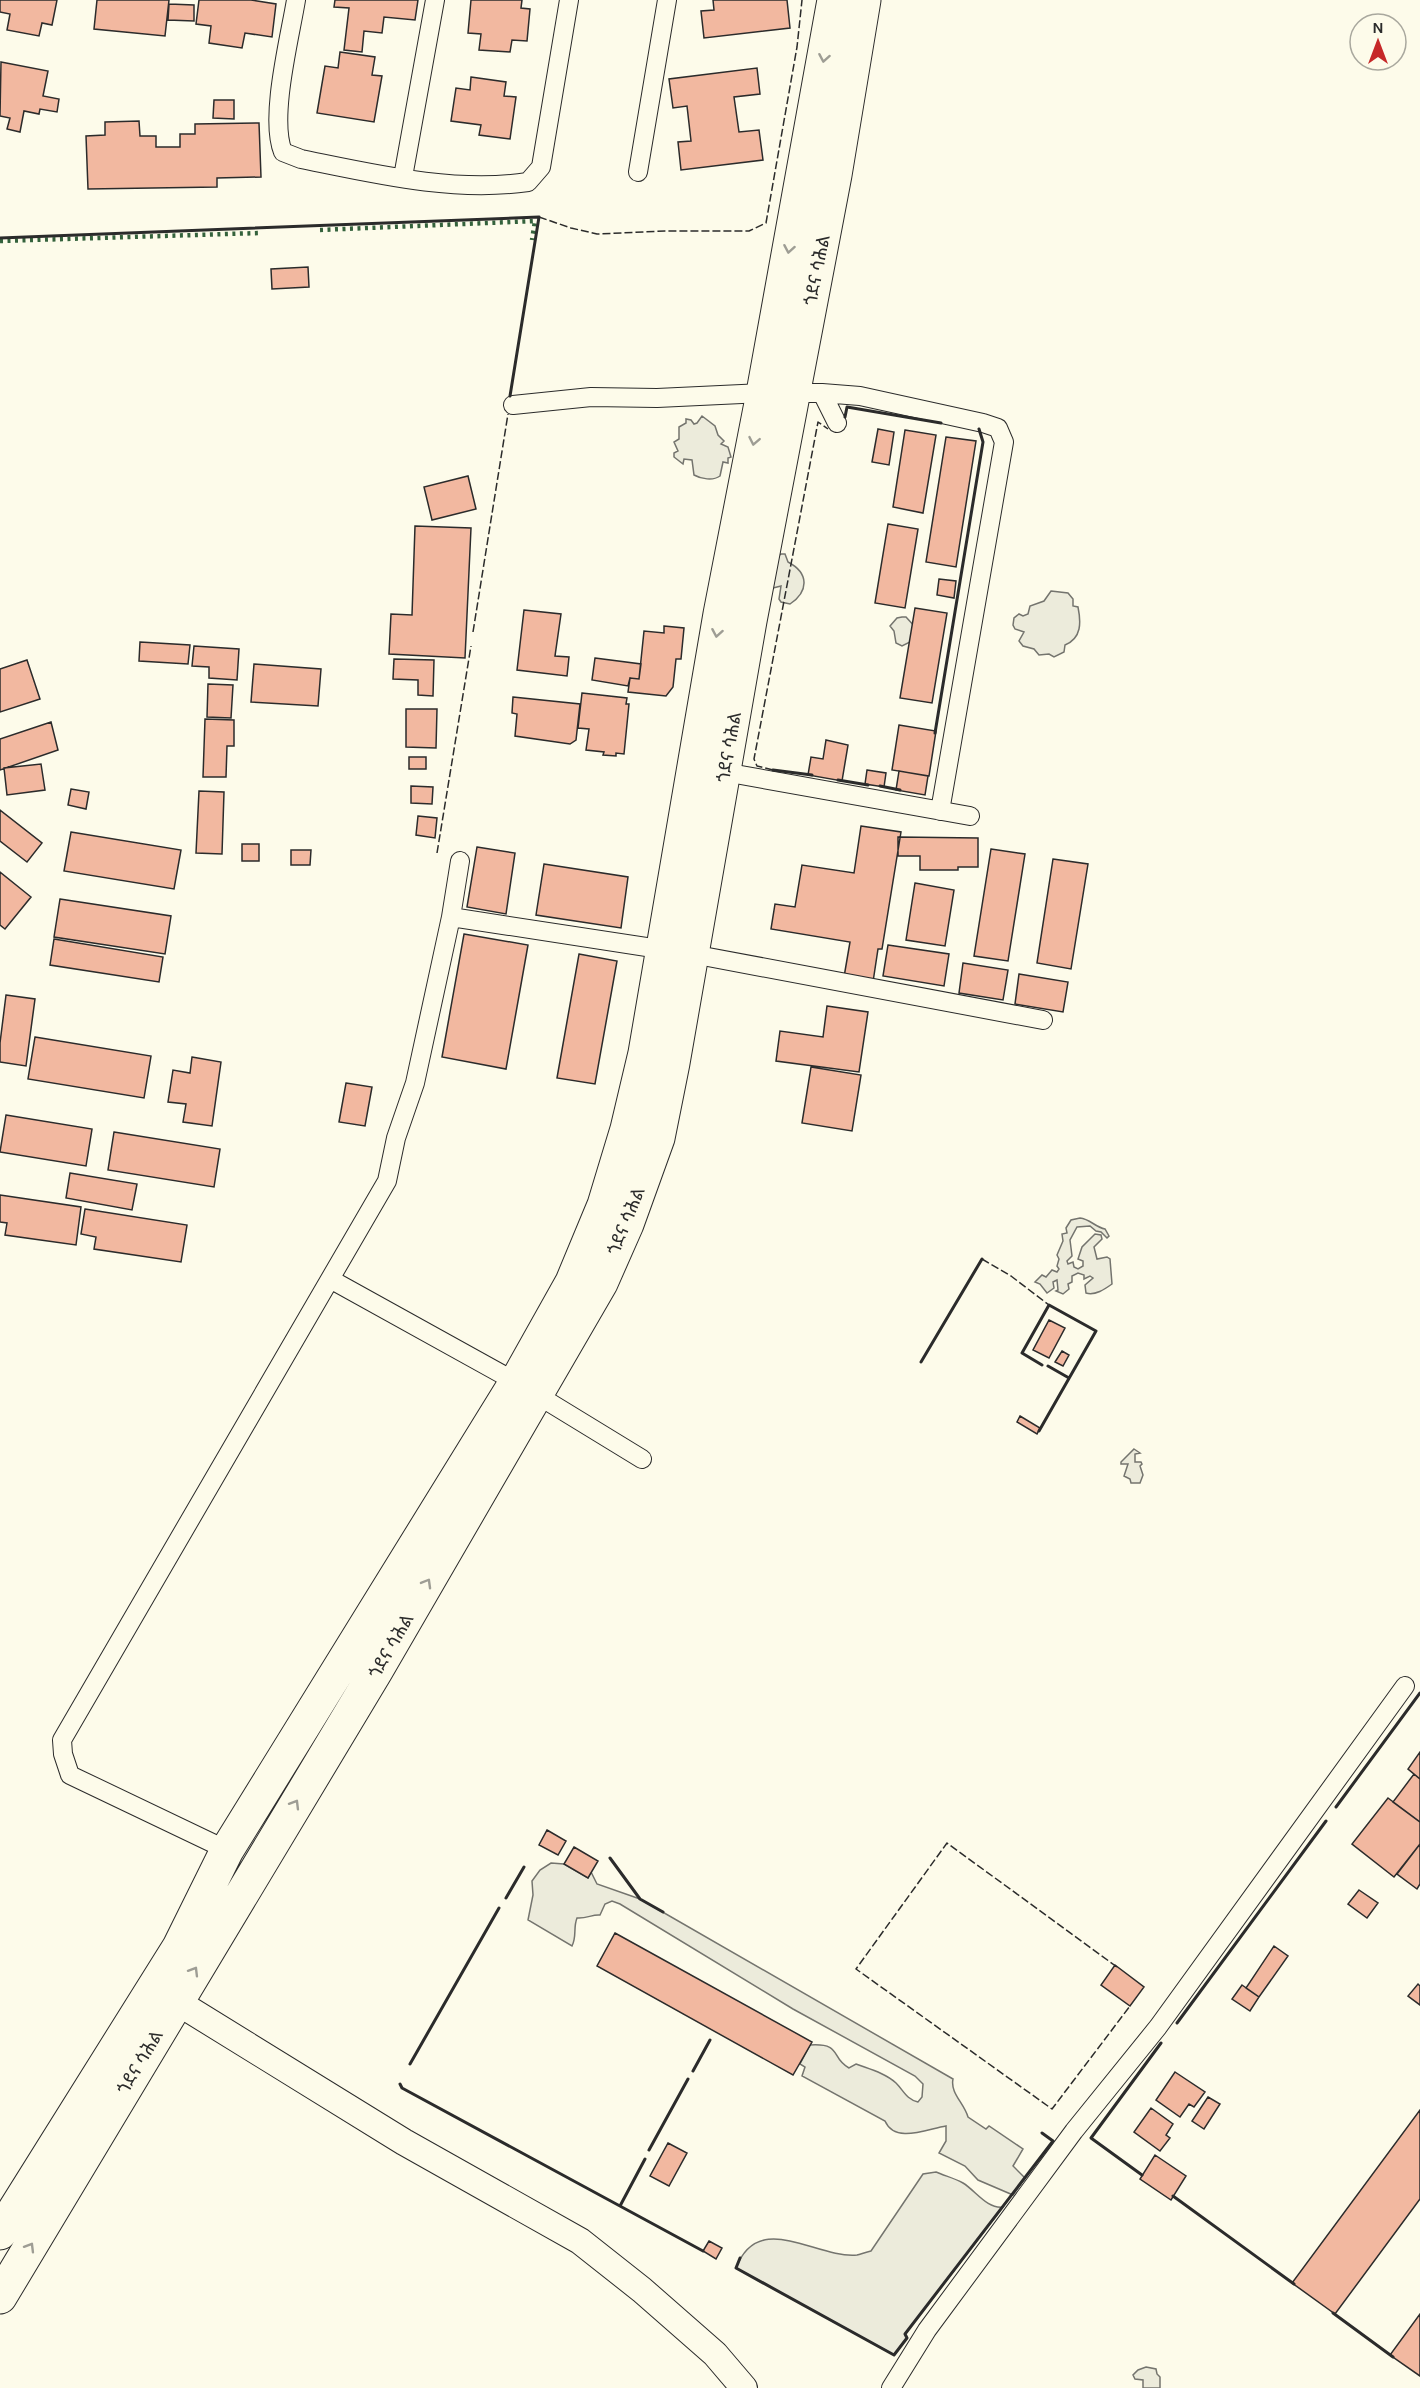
<svg xmlns="http://www.w3.org/2000/svg" width="1420" height="2388" viewBox="0 0 1420 2388" font-family="Karla,'Noto Sans Ethiopic',sans-serif">
  <style>
    .green { fill: #ecebdb; stroke: #74746e; stroke-width: 1.5 }
    .building { fill: #f2b8a0; stroke: #2b2b2b; stroke-width: 1.5 }
    .lines { fill: none; stroke-linecap: round; stroke-linejoin: round }
    .street-casing { stroke: #2b2b2b; stroke-width: 20 }
    .secondary-casing { stroke: #2b2b2b; stroke-width: 28 }
    .highway-casing { stroke: #2b2b2b; stroke-width: 35 }
    .street { stroke: #fdfbea; stroke-width: 18 }
    .secondary { stroke: #fdfbea; stroke-width: 26 }
    .highway { stroke: #fdfbea; stroke-width: 33 }
    .hedge { stroke: #34623c; stroke-width: 4.5; stroke-dasharray: 3 4.5; stroke-linecap: butt }
    .fence { stroke: #2b2b2b; stroke-width: 1.5; stroke-dasharray: 8 3; stroke-linecap: butt }
    .wall { stroke: #2b2b2b; stroke-width: 3 }
    .oneway { stroke: #9e9d94 }
    .labels { text-anchor: middle; dominant-baseline: central; stroke-width: 4.5; stroke-linejoin: round; paint-order: stroke }
    .street-label { font-size: 18px; fill: #2b2b2b; stroke: #fdfbea }
  </style>
  <rect width="100%" height="100%" fill="#fdfbea"/>
  <path class="green" d="M702 416 715 426 718 435 724 441 721 444 728 447 731 457 728 458V463L723 462 720 476C713 481 701 479 694 475L692 460 684 459 683 464 674 457V453L678 451 674 442 679 439V427L686 423V419L691 420 694 424 697 423Z
    M781 554H785L788 562C809 573 809 591 790 604L781 602 779 599 781 586 773 588 776 557Z
    M1051 591 1068 593 1073 599V606L1078 607C1081 622 1082 638 1065 645L1064 652 1054 657 1049 654 1039 655 1034 649 1023 646 1019 641 1024 632 1015 629 1013 625 1014 618 1019 614 1023 616 1028 614 1030 606 1044 601Z
    M902 617H906L916 628 912 641 902 646 896 643 894 631 890 626 897 618Z
    M1080 1218C1090 1219 1095 1227 1105 1229L1109 1236 1107 1238 1101 1232 1096 1231 1090 1226 1077 1227 1070 1240 1072 1256 1067 1261 1068 1264 1073 1262 1074 1267 1078 1269 1083 1266V1261L1078 1259 1082 1247 1095 1234 1101 1235 1102 1239 1094 1247 1097 1259 1107 1257 1110 1259 1112 1284C1105 1289 1095 1296 1086 1293L1085 1285 1093 1278 1090 1276 1084 1279V1275L1078 1273 1072 1276V1282L1068 1284 1069 1289 1063 1294 1056 1291 1058 1290 1057 1280 1053 1282 1054 1288 1047 1293 1040 1284 1035 1282 1042 1275 1046 1277 1052 1270 1057 1272 1059 1269 1057 1266 1059 1259 1057 1255 1063 1241 1062 1234 1067 1233 1066 1228 1071 1220Z
    M1134 1449 1140 1453 1135 1454V1462H1141L1142 1464 1140 1466 1143 1475 1140 1483H1131L1130 1479 1124 1476 1128 1464H1121V1462Z
    M551 1863 564 1864 588 1878 591 1872 597 1884 640 1899 953 2079C950 2093 964 2103 968 2117L986 2129 989 2126 1023 2149 1013 2166 1025 2178 1013 2195 978 2180 965 2166 939 2153 946 2141V2126C927 2129 895 2144 885 2121L802 2076 805 2067 800 2064 810 2045C843 2043 830 2058 849 2068L856 2064C869 2069 885 2073 896 2083 904 2091 906 2099 918 2102L922 2097 923 2084 915 2076 793 2009 620 1904 612 1901 605 1904 600 1915C593 1914 586 1919 577 1918 573 1928 577 1936 572 1946L528 1920 533 1895 532 1881 540 1870Z
    M936 2172C945 2176 954 2178 963 2183 976 2191 987 2209 1003 2207L905 2334 907 2338 894 2355 736 2268C759 2209 816 2259 857 2255 861 2254 866 2252 871 2251L923 2174Z
    M1146 2367 1156 2369 1157 2374 1160 2377V2388H1143V2380L1135 2379 1133 2375 1138 2370Z"/>
  <path class="building" d="M0 0H57L52 25 42 23 39 36 7 30 10 14 0 12Z
    M97 0H169L165 36 94 29Z
    M199 0H251L276 4 272 37 245 33 242 48 209 43 211 26 196 24Z
    M335 0H418L415 20 384 17 382 33 364 31 362 52 344 50 349 8 334 7Z
    M471 0H522L521 8 530 9 527 41 512 40 510 52 479 50 481 34 468 33Z
    M713 0H787L790 28 704 38 701 11 714 10Z
    M169 4 194 5V21L168 20Z
    M340 52 375 57 372 75 382 76 374 122 317 113 325 66 338 68Z
    M1 62 48 71 43 96 59 99 57 112 40 109 39 114 24 111 20 132 7 129 10 118 0 116Z
    M757 68 760 94 734 97 739 132 759 130 763 160 681 170 678 142 691 141 687 106 673 108 669 79Z
    M471 77 506 82 504 96 516 97 510 139 479 135 481 125 451 121 456 88 470 90Z
    M214 100H234V119L213 118Z
    M139 121 140 136H156V147H180V134H195V124L259 123 261 177 217 178V187L88 189 86 136 105 135V122Z
    M308 267 309 287 272 289 271 269Z
    M878 429 894 432 889 465 872 462Z
    M905 430 936 435 923 513 893 507Z
    M946 437 976 441 956 567 926 562Z
    M468 476 476 509 432 520 424 487Z
    M888 524 918 529 905 608 875 603Z
    M415 526 471 528 465 658 389 654 391 614 412 615Z
    M939 579 956 581 954 598 937 595Z
    M915 608 947 613 932 703 900 698Z
    M524 610 561 614 555 656 569 657 567 676 517 670Z
    M664 626 684 628 681 659H676L673 687 666 696 628 692 630 678 639 679 644 631 664 633Z
    M140 642 190 645 188 664 139 661Z
    M194 646 239 649 237 680 209 678V667L192 666Z
    M595 658 641 664 639 679 630 678 628 686 592 680Z
    M394 659 434 660 433 696 418 695V680L393 679Z
    M27 660 40 699 0 712V669Z
    M254 664 321 669 318 706 251 702Z
    M208 684 233 685 231 718 207 717Z
    M582 693 627 698 626 704H629L624 754 616 753V756L603 755 604 752 586 750 589 729 578 728Z
    M513 697 580 704 576 740 570 744 515 736 517 714 512 713Z
    M406 709H437L436 748 406 747Z
    M205 719 234 720V746H227L226 777H203Z
    M51 722 58 750 0 770V739Z
    M899 725 936 731 929 776 892 770Z
    M826 740 848 745 842 781 808 775 811 757 823 759Z
    M409 757H426V769H409Z
    M41 764 45 790 7 795 4 768Z
    M867 770 886 773 884 787 865 784Z
    M899 771 928 776 925 795 896 790Z
    M411 786 433 787 432 804 411 803Z
    M71 789 89 792 86 809 68 805Z
    M199 791 224 792 222 854 196 853Z
    M0 810 42 843 27 862 0 841Z
    M418 816 437 818 435 838 416 835Z
    M861 826 901 832 882 949H878L873 982 844 977 850 942 771 929 775 904 795 907 802 865 854 873Z
    M71 832 181 850 174 889 64 871Z
    M898 837 978 838V867H958V870H920V856H898Z
    M242 844H259V861H242Z
    M477 847 515 853 506 914 467 907Z
    M991 849 1025 854 1008 961 974 956Z
    M291 850H311L310 865H291Z
    M1053 859 1088 864 1071 969 1037 963Z
    M544 864 628 877 621 928 536 915Z
    M0 872 31 897 5 929 0 925Z
    M915 883 954 890 945 946 906 940Z
    M60 899 171 916 165 954 54 937Z
    M464 934 528 945 506 1069 442 1057Z
    M54 939 163 957 159 982 50 965Z
    M888 945 949 954 944 986 883 976Z
    M579 954 617 961 595 1084 557 1078Z
    M963 963 1008 970 1003 1000 959 993Z
    M1019 974 1068 982 1063 1012 1015 1004Z
    M6 995 35 999 26 1066 0 1062V1043Z
    M827 1006 868 1012 859 1072 776 1061 780 1031 823 1037Z
    M35 1037 151 1056 144 1098 28 1079Z
    M192 1057 221 1062 212 1126 183 1122 186 1104 168 1102 173 1070 190 1073Z
    M811 1067 861 1075 852 1131 802 1123Z
    M346 1083 372 1087 365 1126 339 1122Z
    M6 1115 92 1129 86 1166 0 1152Z
    M114 1132 220 1149 214 1187 108 1170Z
    M70 1173 137 1184 132 1210 66 1198Z
    M0 1195 81 1207 76 1245 5 1235 7 1223 0 1222Z
    M85 1209 187 1225 181 1262 94 1249 96 1237 81 1234Z
    M1049 1320 1065 1328 1049 1358 1033 1350Z
    M1062 1351 1069 1355 1063 1366 1055 1362Z
    M1020 1416 1040 1428 1037 1434 1017 1422Z
    M1420 1752V1779L1408 1769Z
    M1414 1774 1420 1779V1822L1393 1802Z
    M1388 1798 1420 1822V1844L1394 1877 1352 1844Z
    M547 1830 566 1841 558 1855 539 1845Z
    M1420 1844V1884L1417 1889 1397 1874Z
    M574 1847 598 1861 588 1878 564 1864Z
    M1359 1890 1378 1903 1367 1918 1348 1904Z
    M615 1933 812 2042 793 2075 597 1966Z
    M1274 1946 1288 1956 1259 1997 1246 1988Z
    M1115 1965 1144 1987 1130 2006 1101 1985Z
    M1418 1984 1420 1986V2005L1408 1996Z
    M1242 1985 1259 1997 1250 2011 1232 1999Z
    M1175 2072 1205 2092 1194 2107 1189 2104 1180 2117 1156 2100Z
    M1208 2097 1220 2104 1204 2129 1192 2121Z
    M1151 2108 1173 2124 1166 2135 1170 2138 1160 2151 1134 2132Z
    M1420 2110V2199L1335 2314 1292 2283Z
    M668 2143 687 2153 669 2186 650 2176Z
    M1155 2155 1186 2176 1171 2200 1140 2179Z
    M709 2241 722 2248 716 2259 703 2251Z
    M1420 2314V2376L1390 2355Z"/>
  <g class="lines">
    <defs>
      <path id="street" d="M296 0C290 37 269 118 283 152L301 159C375 174 454 193 528 182L541 167 569 0
        M638 172 667 0
        M403 177 435 0
        M822 393 837 423
        M513 405 591 397 657 398 763 393H822L860 396 983 423 998 428 1004 442 940 811
        M724 772 970 816
        M451 917 692 954 1043 1020
        M330 1279 516 1382 642 1459
        M227 1850 70 1775 63 1754 62 1740 387 1181 396 1138 415 1083 451 917 460 861
        M891 2388 927 2330 1074 2131 1158 2027 1405 1686"/>
      <path id="secondary" d="M161 1992 404 2142 580 2241 642 2290 715 2354 744 2388"/>
      <path id="highway" d="M0 2233 179 1947 227 1850 516 1382 572 1282 604 1205 627 1129 645 1053 720 614 763 393 834 0
        M0 2297 376 1671 601 1283 627 1224 658 1138 673 1063 750 621 835 175 864 0"/>
    </defs>
    <use href="#street" class="street-casing"/>
    <use href="#secondary" class="secondary-casing"/>
    <use href="#highway" class="highway-casing"/>
    <use href="#street" class="street"/>
    <use href="#secondary" class="secondary"/>
    <use href="#highway" class="highway"/>
    <path class="hedge" d="M320 230 535 221 532 240
      M0 241 260 233"/>
    <path class="fence" d="M539 217 571 228 597 234 665 231H749L766 223 797 47 802 0
      M473 632 508 414
      M773 770 757 766 754 759 818 422 828 429
      M437 853 471 646
      M982 1259 1011 1276 1049 1305
      M1117 1967 947 1843 856 1969 1052 2109 1130 2006"/>
    <path class="wall" d="M0 238 539 217 510 396
      M845 417 847 407 941 423
      M935 733 983 442 979 429
      M773 770 812 775
      M838 780 868 785
      M880 786 900 790
      M921 1362 982 1259
      M1048 1366 1069 1378
      M1039 1431 1096 1331 1049 1305 1022 1353 1042 1365
      M1336 1807 1420 1693
      M610 1858 640 1899 663 1912
      M506 1898 524 1867
      M1177 2023 1326 1821
      M410 2064 499 1908
      M693 2071 710 2040
      M400 2084 402 2088 703 2251
      M649 2150 688 2079
      M1142 2175 1091 2138 1161 2043
      M1173 2196 1294 2284
      M620 2206 645 2159
      M740 2258 736 2268 894 2355 907 2338 905 2334 1053 2141 1042 2133
      M1333 2313 1393 2357"/>
  </g>
  <defs><path id="oneway-chevron" d="M-2-3.5L2.5 0L-2 3.5" fill="none" stroke-width="1.6" stroke-linecap="round" stroke-linejoin="round" transform="scale(1.5)"/></defs>
  <g class="oneway">
    <use href="#oneway-chevron" transform="translate(824 58) rotate(100)"/>
    <use href="#oneway-chevron" transform="translate(789 249) rotate(100)"/>
    <use href="#oneway-chevron" transform="translate(754 441) rotate(101)"/>
    <use href="#oneway-chevron" transform="translate(717 633) rotate(100)"/>
    <use href="#oneway-chevron" transform="translate(427 1583) rotate(-60)"/>
    <use href="#oneway-chevron" transform="translate(295 1804) rotate(-59)"/>
    <use href="#oneway-chevron" transform="translate(194 1971) rotate(-59)"/>
    <use href="#oneway-chevron" transform="translate(30 2247) rotate(-59)"/>
  </g>
  <g class="labels">
    <g class="street-label">
      <text transform="translate(817 270) rotate(-79)">ጎደና ሳሕል</text>
      <text transform="translate(729 747) rotate(-80)">ጎደና ሳሕል</text>
      <text transform="translate(626 1221) rotate(-68)">ጎደና ሳሕል</text>
      <text transform="translate(391 1646) rotate(-60)">ጎደና ሳሕል</text>
      <text transform="translate(140 2062) rotate(-59)">ጎደና ሳሕል</text>
    </g>
  </g>
  <g transform="translate(1378 42)"><circle r="28" fill="#fdfbea" stroke="#a9a89e" stroke-width="1.5"/>
  <path d="M0-4.5L10 22L0 15L-10 22Z" fill="#c62828"/>
  <text y="-9" font-size="16" font-weight="bold" text-anchor="middle" fill="#2b2b2b">N</text>
  </g>
</svg>
